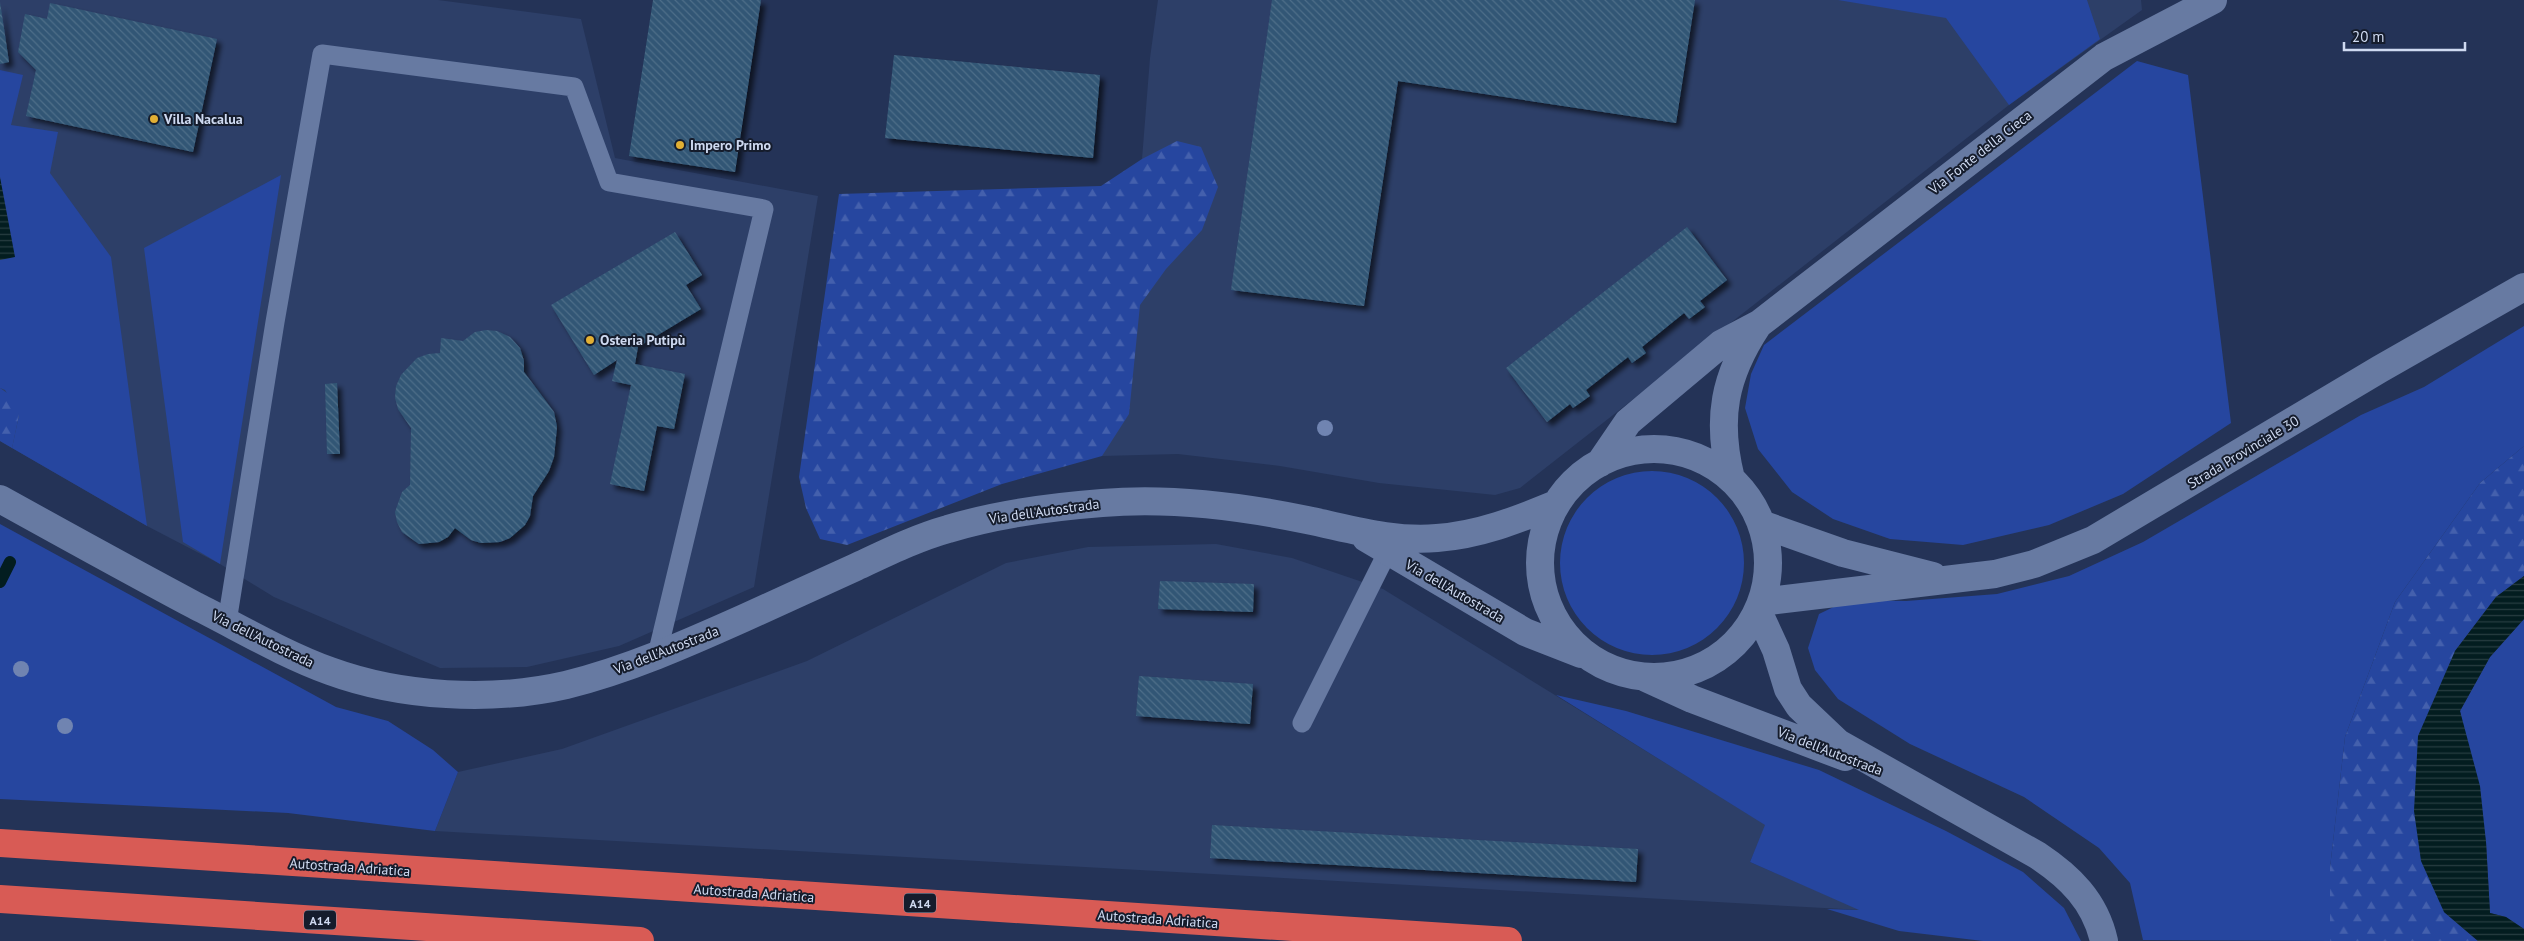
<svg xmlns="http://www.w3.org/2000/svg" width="2524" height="941" viewBox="0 0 2524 941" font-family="'PT Sans',sans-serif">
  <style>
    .built { fill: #2d3f68 }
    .grass { fill: #26469f }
    .forest { fill: url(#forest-firs) }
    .water { fill: url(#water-rules) }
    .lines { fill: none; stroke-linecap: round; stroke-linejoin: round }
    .stream { stroke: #031d20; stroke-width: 12 }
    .building { fill: url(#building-back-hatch); filter: url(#shadow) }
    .lane { stroke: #677aa2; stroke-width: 19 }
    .street { stroke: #677aa2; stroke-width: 28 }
    .highway { stroke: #d85b55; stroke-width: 28 }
    .tree { fill: #7084b1 }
    .poi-dot { fill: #e1af34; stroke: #151c2c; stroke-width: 2 }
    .labels { text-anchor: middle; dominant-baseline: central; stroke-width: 4; stroke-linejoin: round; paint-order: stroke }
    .shield { fill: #151c2c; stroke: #97a1b6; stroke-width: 1 }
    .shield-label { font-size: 12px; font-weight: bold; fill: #cfdaf1 }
    .poi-label { font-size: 14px; font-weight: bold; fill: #cfdaf1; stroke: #151c2c; text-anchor: start }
    .street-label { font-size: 14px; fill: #cfdaf1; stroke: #151c2c }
  </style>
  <defs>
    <pattern id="forest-firs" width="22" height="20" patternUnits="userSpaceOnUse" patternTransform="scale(1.25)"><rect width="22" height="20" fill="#26469f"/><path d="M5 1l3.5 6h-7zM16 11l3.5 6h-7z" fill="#4460ad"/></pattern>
    <pattern id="water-rules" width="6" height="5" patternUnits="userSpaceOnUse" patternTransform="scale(1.25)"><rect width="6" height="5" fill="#031d20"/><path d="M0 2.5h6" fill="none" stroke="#273d41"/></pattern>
    <pattern id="building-back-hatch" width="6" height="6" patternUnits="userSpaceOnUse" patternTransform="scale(1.25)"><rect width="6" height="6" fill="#315675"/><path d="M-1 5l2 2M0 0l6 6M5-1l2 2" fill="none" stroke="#4e6e89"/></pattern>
    <filter id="shadow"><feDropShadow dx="4.5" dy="4.5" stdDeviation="2.5" flood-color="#0009"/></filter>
  </defs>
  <rect width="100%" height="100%" fill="#243357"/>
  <path class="built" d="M0 0H438L581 19 615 158 818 196 754 587 619 646 527 667 440 668 274 597 220 564 147 526 0 441Z
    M1158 0H2141L2142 10 2009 105 1520 488 1495 495 1379 483 1280 466 1178 454 1102 456 1142 159 1150 58Z
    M1216 544 1292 558 1383 589 1766 825 1750 862 1861 910 435 831 458 772 562 749 807 661 1006 563 1088 547Z"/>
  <path class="grass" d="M1838 0H2087L2100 39 2009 105 1946 18Z
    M2137 61 2188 75 2231 423 2123 494 2049 525 1963 545 1890 539 1833 519 1792 492 1758 449 1745 408 1751 374 1764 345Z
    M0 70 23 75 11 125 58 132 50 173 111 257 147 526 12 448 19 415 5 390 0 388Z
    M281 175 220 564 183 542 144 248Z
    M2524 326V446L2480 483 2395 602 2345 737 2330 868V941L2143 940 2130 883 2099 848 2024 797 1910 744 1838 699 1815 670 1808 648 1819 614 1848 600 1906 601 1997 594 2069 576 2143 542 2361 415 2424 387Z
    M1560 563a92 92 0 1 1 184 0a92 92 0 1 1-184 0Z
    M0 524 336 707 388 721 433 750 458 772 435 831 288 813 0 799Z
    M2524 619V929L2506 917 2490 913 2486 842 2460 711 2490 657Z
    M1556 695 1626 711 1819 770 1946 831 2023 872 2064 908 2081 941H1983L1899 931 1827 909 1859 910 1750 862 1765 825Z"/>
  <path class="forest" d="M1177 141 1201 147 1218 187 1202 230 1166 269 1140 305 1129 414 1102 456 1002 484 847 545 820 539 806 508 799 477 839 194 1101 186 1142 159Z
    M0 388 17 400 19 415 12 448 0 441Z
    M2524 446V576L2496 597 2455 651 2444 912 2478 941H2330V868L2345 737 2395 602 2480 483Z"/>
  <path class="water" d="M0 177 15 257 0 260Z
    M2524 576V619L2490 657 2460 711 2480 786 2486 842 2490 913 2506 917 2524 929V941H2478L2444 912 2421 861 2414 811 2418 736 2455 651 2496 597Z"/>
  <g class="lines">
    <path class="stream" d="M0 582 10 562"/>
  </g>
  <path class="building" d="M653 0H761L735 172 629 156Z
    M1272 0H1695L1676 123 1398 81 1364 306 1231 290Z
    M0 2 9 62 0 64Z
    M50 3 217 39 193 152 26 116 36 70 18 52 25 14 47 19Z
    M894 55 1100 75 1093 158 885 138Z
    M1687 227 1727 280 1700 301 1705 307 1689 319 1684 313 1642 347 1646 353 1632 363 1628 357 1586 390 1590 396 1573 408 1570 404 1547 422 1506 368Z
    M675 232 702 275 686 285 701 309 638 347 635 364 685 374 674 429 657 426 644 491 610 484 631 385 612 381 617 360 594 375 551 305Z
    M486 330 497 331 510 337 520 348 524 361V372L554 412 557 427 554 457 549 471 533 496 530 516 525 525 510 538 500 542 481 543 471 540 455 528 448 537 439 542 419 544 402 532 397 522 395 512 402 492 410 485 411 428 398 409 395 398 396 386 401 375 417 358 428 354 440 353 441 338 463 341 475 332Z
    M337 383 340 454H327L325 384Z
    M1160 581 1254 584 1253 612 1158 609Z
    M1139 676 1253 684 1250 724 1136 716Z
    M1212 825 1638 849 1636 882 1210 858Z"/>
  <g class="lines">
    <path class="lane" d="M227 622 275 322 322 54 574 87 609 182 764 209 657 655
      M1302 723 1388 551"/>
    <path class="street" d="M1540 563a114 114 0 1 1 228 0a114 114 0 1 1-228 0Z
      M1600 463 1628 422 1721 344 1759 324 2104 57 2213 0
      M1731 479C1716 419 1724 376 1758 325
      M0 499C65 535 130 571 196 606 240 628 283 654 330 671 401 697 492 702 566 685 627 670 686 644 744 618 781 601 819 584 856 567 886 553 916 538 948 529 997 514 1050 507 1102 503 1171 497 1240 506 1307 520 1351 529 1393 542 1437 538 1479 535 1517 520 1556 504
      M1761 524 1843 553 1933 576
      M1366 538 1525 632 1581 654
      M1761 602 1995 574 2034 564 2093 540 2380 369 2524 287
      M1758 611 1776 650 1788 689 1799 706 1838 743 2037 855C2070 877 2095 901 2104 941
      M1646 678 1692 699 1845 757"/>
    <path class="highway" d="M0 843 1508 941
      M0 899 640 941"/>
  </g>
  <g class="tree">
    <circle cx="1325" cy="428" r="8"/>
    <circle cx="21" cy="669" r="8"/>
    <circle cx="65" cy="726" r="8"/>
  </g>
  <g class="poi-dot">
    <circle cx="154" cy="119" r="5"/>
    <circle cx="680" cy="145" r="5"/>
    <circle cx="590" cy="340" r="5"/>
  </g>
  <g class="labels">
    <g class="shield">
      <rect x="904" y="893.5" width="32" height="19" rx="4"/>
      <rect x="304" y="910.5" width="32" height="19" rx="4"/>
    </g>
    <g class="shield-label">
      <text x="920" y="903">A14</text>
      <text x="320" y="920">A14</text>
    </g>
    <g class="poi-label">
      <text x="164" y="119">Villa Nacalua</text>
      <text x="690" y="145">Impero Primo</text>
      <text x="600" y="340">Osteria Putipù</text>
    </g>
    <g class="street-label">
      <text transform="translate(1980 152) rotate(-38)">Via Fonte della Cieca</text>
      <text transform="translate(2243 452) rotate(-31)">Strada Provinciale 30</text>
      <text transform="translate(1044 511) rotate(-8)">Via dell'Autostrada</text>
      <text transform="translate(1455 591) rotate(30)">Via dell'Autostrada</text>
      <text transform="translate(263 639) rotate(26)">Via dell'Autostrada</text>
      <text transform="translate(666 650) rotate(-21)">Via dell'Autostrada</text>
      <text transform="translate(1830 751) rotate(21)">Via dell'Autostrada</text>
      <text transform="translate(350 867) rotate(4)">Autostrada Adriatica</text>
      <text transform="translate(754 893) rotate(4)">Autostrada Adriatica</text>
      <text transform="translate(1158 919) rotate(4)">Autostrada Adriatica</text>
    </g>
  </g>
  <path d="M2344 42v8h121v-8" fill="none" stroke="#cfdaf1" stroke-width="2.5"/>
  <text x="2352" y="42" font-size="15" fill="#cfdaf1" stroke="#151c2c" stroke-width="4" paint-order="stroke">20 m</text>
</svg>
